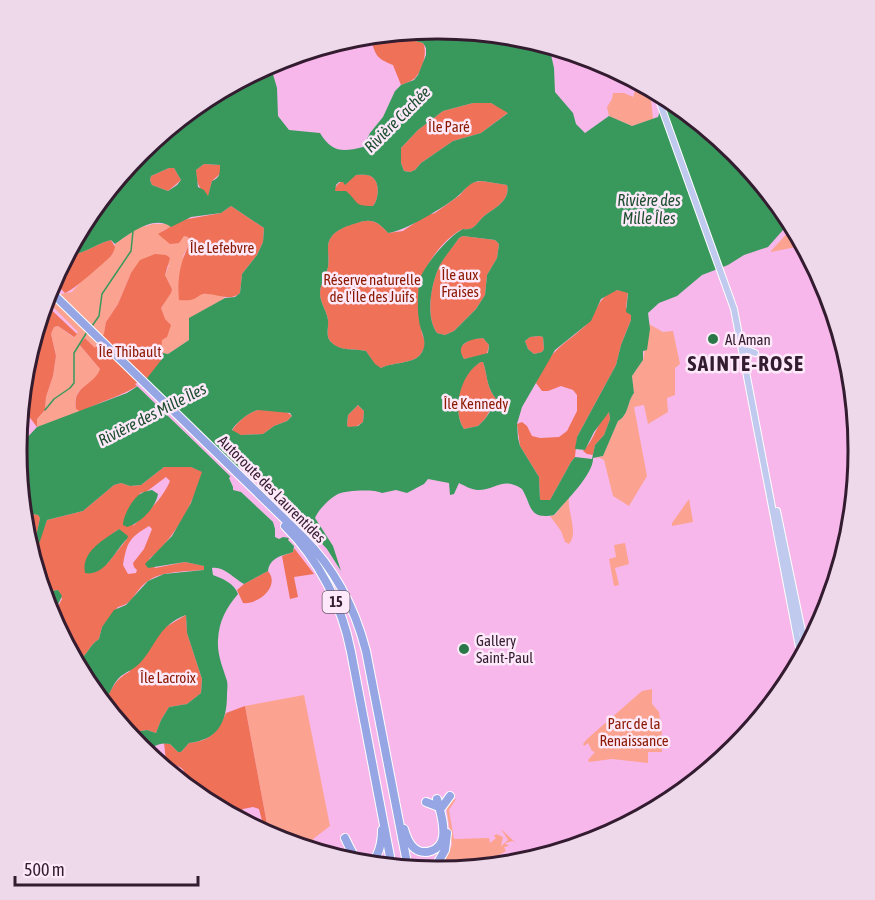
<svg xmlns="http://www.w3.org/2000/svg" width="875" height="900" viewBox="0 0 875 900" font-family="'Asap Condensed',sans-serif">
  <style>
    .green { fill: #fba390 }
    .forest { fill: #ee7158; fill-rule: evenodd }
    .water { fill: #39995d; fill-rule: evenodd }
    .pier { fill: #f7b7eb }
    .lines { fill: none; stroke-linecap: round; stroke-linejoin: round }
    .stream { stroke: #39995d; stroke-width: 1.5 }
    .major-casing { stroke: #fff; stroke-width: 8 }
    .highway-casing { stroke: #fff; stroke-width: 10 }
    .major { stroke: #c0caef; stroke-width: 6 }
    .highway { stroke: #96a6e5; stroke-width: 8 }
    .poi-dot { fill: #2a7847; stroke: #fde9f9; stroke-width: 2 }
    .labels { text-anchor: middle; dominant-baseline: central; stroke-width: 5; stroke-linejoin: round; paint-order: stroke }
    .shield { fill: #fde9f9; stroke: #705a6c; stroke-width: 1.5 }
    .shield-label { font-size: 14px; font-weight: bold; fill: #341c30 }
    .park-label { font-size: 15px; fill: #8b1901; stroke: #fde9f9 }
    .poi-label { font-size: 15px; fill: #341c30; stroke: #fde9f9; text-anchor: start }
    .street-label { font-size: 15px; fill: #341c30; stroke: #fde9f9 }
    .water-label { font-size: 16px; font-style: italic; fill: #1c4e2e; stroke: #fde9f9 }
    .district-label { font-size: 21px; font-weight: bold; letter-spacing: 1.5px; fill: #341c30; stroke: #fde9f9 }
    .rim { fill: none; stroke: #341c30; stroke-width: 3 }
  </style>
  <rect width="100%" height="100%" fill="#f7b7eb"/>
  <path class="green" d="M638 82 646 87 651 100 653 119 632 126 609 116 607 107 612 99 613 93H624L633 97Z
    M153 224H168L171 227 162 231 188 237 190 243 183 256 200 294H217L225 298 190 318 189 340 168 354 163 353C158 342 166 324 161 308L172 289 165 275 169 265 131 273 118 304 106 322 105 334 95 349 85 338 79 344 100 369C94 387 71 385 76 409L81 412 37 427V419L45 410 46 397 53 376 56 356 51 334 54 327 58 326 73 337 78 332 51 305 61 294 72 292 84 278 112 255 115 244 138 228Z
    M792 228 796 247 771 252V251Z
    M649 324 663 332 673 331 680 364 675 368V395L667 398 668 412 648 424 644 405 634 407 647 476 629 506 613 496 604 460 600 458 594 459 603 456 618 421C629 415 627 402 634 393L632 376 643 360Z
    M569 497C567 513 579 532 569 544L565 542 561 531 550 516 555 515Z
    M689 499 693 522 672 526V523Z
    M625 543 629 564 615 568 619 585 614 586 609 559 616 557 614 545Z
    M652 689V704L659 712 662 734 661 735 662 752H648V763L612 759 589 762 588 760 595 752 592 751 588 743 584 746 583 744 587 739 642 691Z
    M304 695 330 826 313 839 318 847 314 850 269 835 245 706Z
    M456 799 449 810 454 839 489 838 490 843 496 838 494 836 496 834 503 837 501 846 508 840 501 829 516 843 513 841 505 843 509 846 504 847 506 851 497 856 498 865 439 871 452 845 446 805 450 800Z"/>
  <path class="forest" d="M391 34 423 43C428 52 422 71 415 78 412 81 406 83 401 85L393 65C375 58 376 55 370 37Z
    M473 103H491L509 112 481 133 453 141 421 163 415 170 410 172 404 171 401 163V148L418 130 443 111Z
    M204 164 220 165 221 173 212 181 208 197C199 188 196 183 196 170Z
    M169 168H174L181 180 168 191 152 185 150 180 151 176Z
    M356 175C361 175 368 174 372 177 380 182 379 199 373 206H359L334 191C337 180 347 181 356 175Z
    M482 181 507 185C511 202 492 209 483 217 476 224 474 231 463 229 445 237 429 260 421 278 417 285 419 320 421 329 423 340 429 343 420 355 412 364 393 362 381 368L375 365 366 351C354 348 340 352 331 342 325 337 329 326 328 320 327 311 320 303 320 293 320 284 326 276 328 267 329 260 328 255 328 248 328 232 344 227 356 223 372 218 378 222 388 233L403 231 425 216 435 213 460 195 470 183Z
    M231 206 264 228 263 242 257 255 242 274 240 293C230 302 219 294 207 294 200 293 199 297 194 299 189 301 183 300 179 300 177 279 180 262 190 243L188 237 184 236 179 243 170 244 158 234 182 220 221 213Z
    M463 236 495 240 499 244 497 258 487 275 485 295 476 309 454 331 445 335 437 333C425 316 431 283 440 265 445 255 453 247 459 238Z
    M111 240 115 247C114 251 113 253 111 256 105 262 71 292 65 293L53 281 67 255C84 255 95 244 111 240Z
    M155 254 166 255 170 258 165 275 172 289 171 293 161 308 165 319 171 325 167 337 162 340C161 346 164 353 162 359 147 392 109 396 81 412L76 409C72 385 93 387 100 369L79 344 85 338 95 348 104 334 106 322 118 304 131 273 140 260Z
    M617 290 628 292 626 307 631 315V320L621 345 616 365 577 437 575 457 571 462 550 500H541L540 499 539 477 520 446 517 424 522 422 527 426 532 436 540 438 559 437 567 431 577 411V395L573 390 561 386 548 391H542L536 383C548 352 561 347 584 327 597 315 597 295 617 290Z
    M44 303 77 334 74 337 58 326 54 327 51 334 56 356 53 376 46 397 45 410 37 419V427L21 406 25 368Z
    M539 336 543 337 544 349 542 352 534 354 528 349 525 341 530 337Z
    M483 338 489 345 487 354 464 359 460 353V347L471 339Z
    M481 362H483C488 377 486 386 496 399L485 419 478 426 464 429C451 409 460 373 481 362Z
    M358 405 364 411 363 422C358 426 352 429 347 426L348 415Z
    M258 410C269 410 284 408 292 416L287 421 274 426 263 434 241 435 232 431C236 423 249 412 258 410Z
    M609 412 610 419 604 435 595 445 593 455 587 454 583 451C594 441 597 422 609 412Z
    M164 467H191L203 472C192 505 176 537 149 559L155 568 185 562 205 566 204 570C184 572 158 570 143 585 133 595 132 604 118 607L102 627 99 639C88 646 88 656 76 662L52 617 62 599 58 590 45 592 40 584 31 554C39 543 42 532 47 520L83 511 114 485 121 483 130 486 141 485ZM166 477 170 481C162 500 148 511 133 526L140 493 146 492ZM149 526 152 529 144 549 133 563 134 567 137 570 136 573 128 574 123 565C127 542 129 538 149 526ZM119 529 127 539 107 564 111 535Z
    M27 513 38 515 40 518 35 542C23 538 24 526 23 515Z
    M294 548 314 574 294 577 298 597 290 599 282 556 293 552Z
    M268 571C281 587 257 605 243 603L237 590 244 584Z
    M186 615 187 633 202 679 201 693 187 704 169 707 161 720 156 733 147 730 128 733 104 705C110 691 115 679 129 672L164 628Z
    M245 706 269 835 265 833 259 809 253 807 243 809 240 813 242 821 203 800 186 786C186 765 182 769 166 761L164 743 170 744 178 752H181L189 743C211 741 217 732 226 713Z"/>
  <path class="water" d="M438 29 520 37 549 46 554 68 555 92 573 113 576 124 585 133 609 116 632 126 658 117 661 108 673 101 735 153 789 219 785 221 783 230 768 247 744 255 728 265 702 275 677 296 659 303 648 313 650 329 647 350 643 351V360L632 376 634 393C627 402 629 415 618 421L603 456 593 458C594 474 565 502 554 515 528 520 532 505 522 489 503 476 496 490 478 490 472 490 465 486 459 483L454 494 450 495 449 483 428 479 424 484 407 493 396 490 382 493C375 489 346 490 338 494 330 498 318 510 315 518L333 546 341 571 327 549 313 534 297 523 293 515 283 507 277 492 263 487 245 468H238L229 478 233 487V490L241 492 273 522 275 529V537L279 539 283 537 289 538 288 540 294 546 293 552C282 556 270 557 268 571L244 584C233 578 224 566 212 568L213 575C223 579 234 583 238 594 226 608 219 621 218 640 217 655 223 668 227 681 228 685 227 691 227 695 227 723 217 740 189 743L181 752H178L170 744C159 742 154 746 146 752L128 733 147 730 156 733 161 720 169 707 187 704 201 693 202 679 187 633 186 615C158 626 158 642 141 662 136 668 128 671 121 676 113 683 109 695 104 705L87 684 76 662C88 656 88 646 99 639L102 627 114 610 126 605 148 581 164 574 204 570V566L185 562 148 568 145 564 172 536 191 503 202 472 191 467H164L141 485 130 486 121 483 114 485 83 511 47 520 38 547 31 554 26 535 29 540 35 541 40 518 38 515 27 513 23 515 17 444 25 440 37 427 127 393 144 382 162 359 163 353 168 354 189 340V318L225 298 235 297 240 293 242 274 257 255 263 242 264 228 231 206 221 213 191 217 171 227C154 214 129 234 115 244L111 240C95 244 84 255 67 255L88 216 105 195 116 189 131 176 169 129 204 100 270 64 277 88 278 116 289 130 320 133C332 153 343 152 363 147L370 133 383 117 395 91 401 85 414 80 418 75 426 55V48L423 43 388 34ZM473 103H491L508 113 481 133 453 141 421 163 415 170 410 172 404 171 401 163V148L418 130 443 111ZM204 164 220 165C220 173 220 178 212 181L208 196 204 190 198 187 196 170ZM169 168H174L181 180 177 185 168 191 152 185 150 180 151 176ZM356 175C361 175 368 174 372 177 380 182 379 199 373 206 353 206 359 202 346 191H335L336 185 339 182H343L345 185ZM482 181 507 185C511 202 492 209 483 217 476 224 474 231 463 229 450 235 422 267 419 282 418 293 417 308 419 320 420 333 430 342 420 355 412 364 393 362 381 368L375 364 366 351C354 348 341 352 331 342 325 337 329 327 328 320 327 311 320 303 320 293 320 284 326 276 328 267 329 260 328 255 328 248 328 232 344 227 357 223 372 218 378 222 388 233 403 232 447 206 459 195 467 188 470 181 482 181ZM463 236 495 240 499 244 497 258 487 275 485 295 476 309 454 331 445 335 437 333C425 317 431 283 440 265 445 256 453 247 459 238ZM617 290 628 293 626 312 631 315V320L621 345 616 365 577 437 575 449 585 450 594 432 609 412 610 419 604 435 595 445 592 459 575 457 571 462 550 500H541L540 499 539 477 520 446 518 438 517 424 522 407 555 350 591 321 601 299ZM539 336 543 337 544 349 542 352 534 354 528 349 525 341 530 337ZM483 338 489 345 488 353 464 359C454 344 470 339 483 338ZM481 362H483C488 377 486 386 496 399L495 404 485 419 478 426 464 429C451 410 461 373 481 362ZM358 405 364 411 363 422 358 426 349 427 347 426 348 415ZM258 410 290 413 292 416 287 421 274 426 263 434 241 435 232 430C236 423 249 412 258 410Z
    M152 490 158 494C156 507 141 523 127 527L123 525C123 516 133 497 142 493 145 491 149 491 152 490Z
    M119 529 128 536 127 539C115 550 105 577 85 573 81 551 104 540 119 529Z
    M40 584 45 592 58 590 62 596 52 617Z"/>
  <path class="pier" d="M142 380 239 471 232 478 135 384Z"/>
  <g class="lines">
    <path class="stream" d="M92 326 99 316 102 294 131 251 133 231
      M45 410 54 399 70 388 74 383V353L87 332"/>
    <defs>
      <path id="major" d="M656 92 734 309 801 658
        M742 348 755 353
        M777 511 806 650"/>
      <path id="highway" d="M48 289 303 537C334 568 355 608 366 651L408 868
        M285 526C319 560 342 605 351 652L392 867
        M426 802 439 807
        M442 807 450 796
        M404 829C406 836 408 842 413 847 423 857 441 851 443 837 445 825 440 810 437 799
        M345 838C348 844 352 854 357 859 377 875 382 842 382 830
        M433 871 445 850 447 833"/>
    </defs>
    <use href="#major" class="major-casing"/>
    <use href="#highway" class="highway-casing"/>
    <use href="#major" class="major"/>
    <use href="#highway" class="highway"/>
  </g>
  <g class="poi-dot">
    <circle cx="713" cy="339" r="6"/>
    <circle cx="464" cy="649" r="6"/>
  </g>
  <g class="labels">
    <rect class="shield" x="322.5" y="591" width="27" height="22" rx="4.5"/>
    <g class="shield-label">
      <text x="336" y="602">15</text>
    </g>
    <g class="park-label">
      <text x="449" y="126">Île Paré</text>
      <text x="222" y="247">Île Lefebvre</text>
      <text x="460" y="274">Île aux<tspan x="460" dy="17">Fraises</tspan></text>
      <text x="372" y="279">Réserve naturelle<tspan x="372" dy="17">de l'Île des Juifs</tspan></text>
      <text x="130" y="351">Île Thibault</text>
      <text x="476" y="403">Île Kennedy</text>
      <text x="168" y="677">Île Lacroix</text>
      <text x="634" y="723">Parc de la<tspan x="634" dy="17">Renaissance</tspan></text>
    </g>
    <g class="poi-label">
      <text x="725" y="339">Al Aman</text>
      <text x="476" y="640">Gallery<tspan x="476" dy="17">Saint-Paul</tspan></text>
    </g>
    <g class="street-label">
      <text transform="translate(272 489) rotate(45)">Autoroute des Laurentides</text>
    </g>
    <g class="water-label">
      <text transform="translate(397 119) rotate(-45)">Rivière Cachée</text>
      <text x="649" y="200">Rivière des<tspan x="649" dy="18">Mille Îles</tspan></text>
      <text transform="translate(152 414) rotate(-27)">Rivière des Mille Îles</text>
    </g>
    <g class="district-label">
      <text x="746" y="363">SAINTE-ROSE</text>
    </g>
  </g>
  <path d="M0 0H875V900H0ZM437 39H438A410 410 0 0 1 848 449V451A410 410 0 0 1 438 861H437A410 410 0 0 1 27 451V449A410 410 0 0 1 437 39Z" fill="#edd9e9" fill-rule="evenodd"/>
  <path class="rim" d="M437 39H438A410 410 0 0 1 848 449V451A410 410 0 0 1 438 861H437A410 410 0 0 1 27 451V449A410 410 0 0 1 437 39Z"/>
  <path d="M15 876v9h183v-9" fill="none" stroke="#341c30" stroke-width="3"/>
  <text x="24" y="876" font-size="18" fill="#341c30" stroke="#fde9f9" stroke-width="4.5" paint-order="stroke">500 m</text>
</svg>
